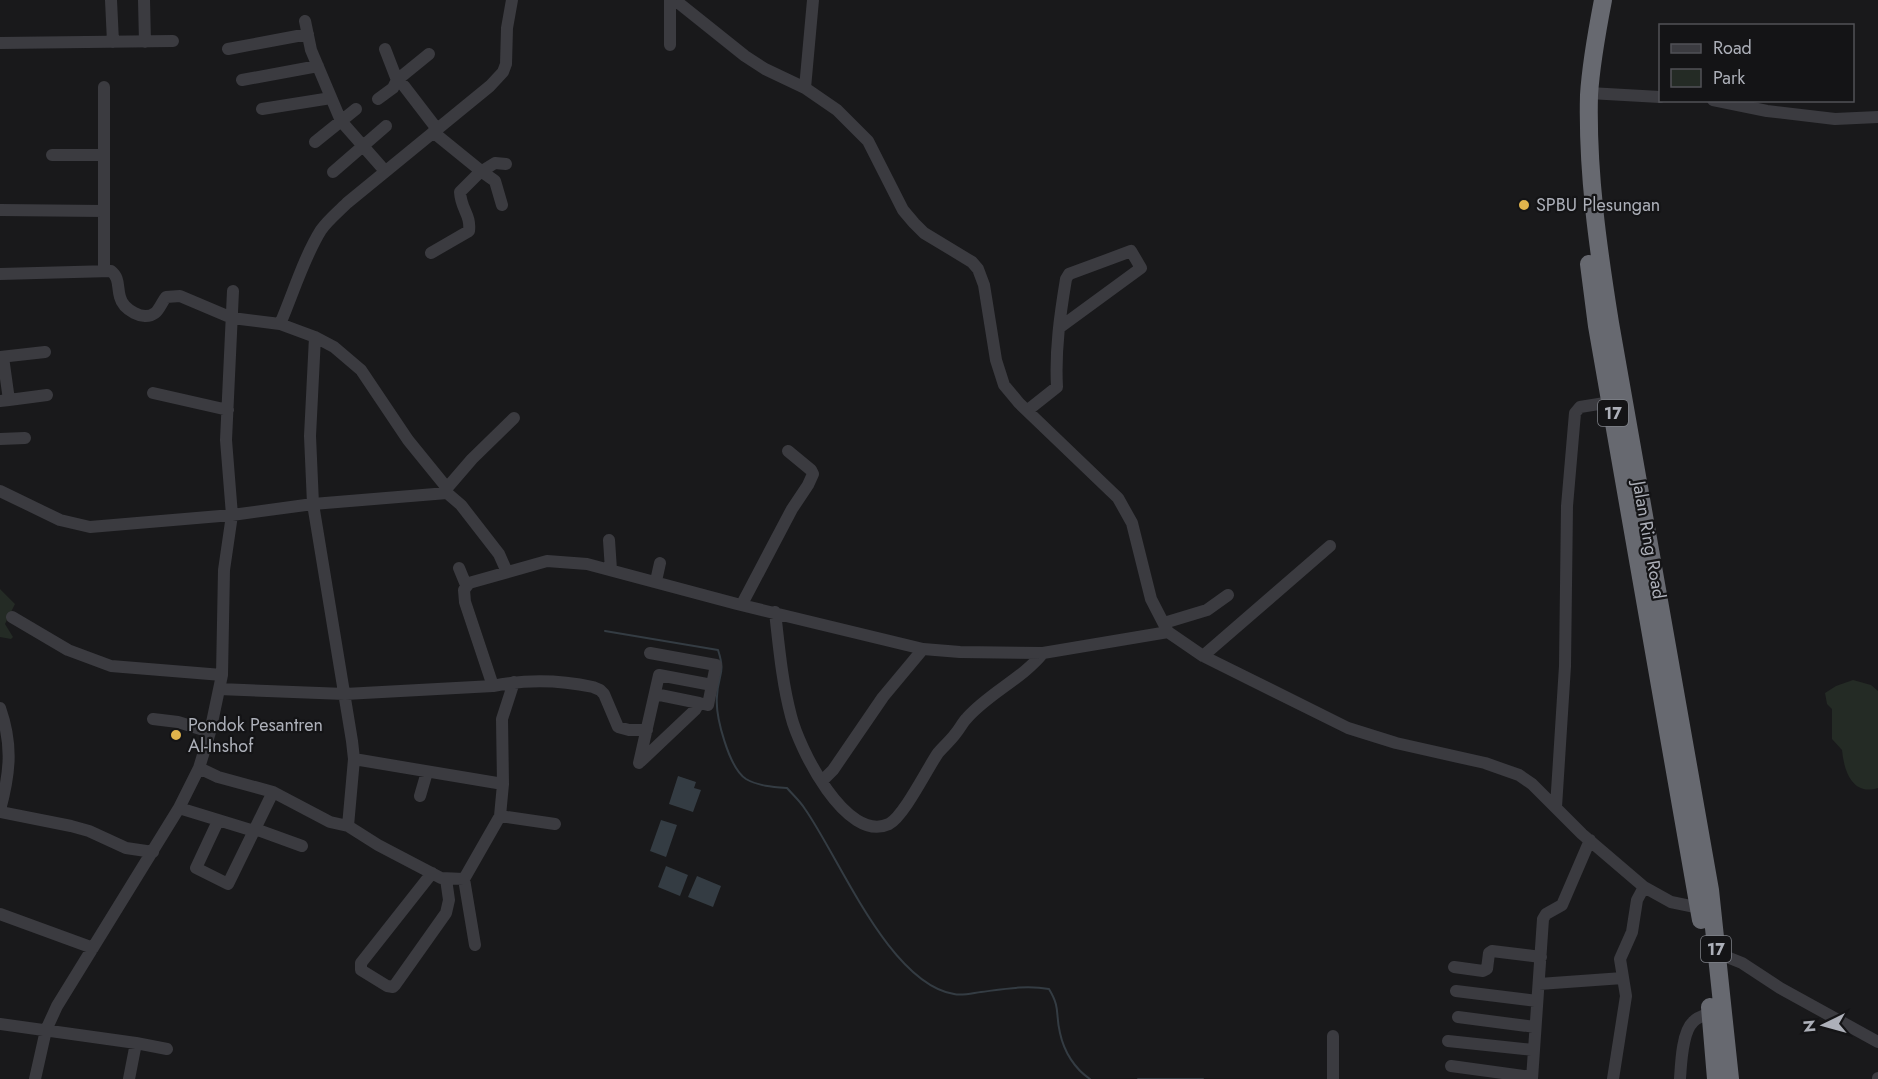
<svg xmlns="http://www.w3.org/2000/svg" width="1878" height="1079" viewBox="0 0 1878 1079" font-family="Jost,sans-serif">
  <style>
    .green { fill: #242b25 }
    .water { fill: #343c43 }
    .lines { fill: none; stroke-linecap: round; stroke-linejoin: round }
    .stream { stroke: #343c43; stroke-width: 2 }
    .minor { stroke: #3b3b40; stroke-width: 12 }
    .highway { stroke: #676970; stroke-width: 18 }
    .poi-dot { fill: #e1b44c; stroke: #141416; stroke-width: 2 }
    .labels { text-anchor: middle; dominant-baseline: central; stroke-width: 4.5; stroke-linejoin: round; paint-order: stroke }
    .shield { fill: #141416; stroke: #7f8188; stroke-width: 1.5 }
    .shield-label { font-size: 16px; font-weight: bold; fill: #adb0b9 }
    .poi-label { font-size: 18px; fill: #adb0b9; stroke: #141416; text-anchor: start }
    .street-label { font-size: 18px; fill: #adb0b9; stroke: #141416 }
  </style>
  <rect width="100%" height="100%" fill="#19191b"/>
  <path class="green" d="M0 589 15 604 5 624 13 637 11 639 0 637Z
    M1853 680 1871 685 1878 691V788C1853 796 1844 772 1842 750L1832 739V709L1827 704 1825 693 1836 686Z"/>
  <path class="water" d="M678 776 696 782 694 788 701 790 693 812 669 804Z
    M661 820 677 825 666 857 650 851Z
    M666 866 688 875 680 896 658 887Z
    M697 876 721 886 713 907 688 897Z"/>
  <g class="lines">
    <path class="stream" d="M605 631 718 650C726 674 718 674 717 696 715 716 729 768 746 779 758 786 773 787 787 788 793 795 800 801 805 809 840 859 889 983 954 994 962 996 973 993 981 992 1004 989 1026 985 1049 989 1061 1009 1055 1013 1060 1033 1064 1052 1075 1069 1090 1079
      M1138 1079H1203"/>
    <path class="minor" d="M111 0 113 42
      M144 0 145 42
      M670 0V45
      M675 0 745 56 765 69 805 88 837 110 868 141 903 210 914 223 924 233 972 262 978 269 984 285 996 360 1004 385 1019 403 1118 498 1132 523 1151 599 1168 632 1203 656 1348 728 1396 743 1485 763 1519 775 1532 784 1582 834 1644 887 1671 902 1700 908
      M305 21 311 50 341 121 385 171
      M0 43 173 41
      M228 49 308 34
      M429 54 397 80 404 86 437 129
      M242 80 318 66
      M805 88 813 0
      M1589 93 1660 97
      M378 99 393 88 397 80 385 49
      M1713 100 1767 111 1835 119 1878 117
      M262 109 331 98
      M315 142 356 109
      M52 155H103
      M481 171 495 181 502 205
      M482 171 495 163 506 164
      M333 172 386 126
      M0 210 104 211
      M431 253 469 231C471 214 461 210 460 192L481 171 433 132
      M104 270V87
      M0 274 111 271C120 278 117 287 120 297 123 309 143 322 155 313 159 310 162 302 166 297L180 296 232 318 280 324 315 337 334 347 361 370 408 440 447 488V493L461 505 499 554 507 572
      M280 324C293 294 304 257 321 230 328 220 338 212 347 203L490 86 503 72 506 64 507 28 512 0
      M315 337 310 436 313 504 352 741 354 759 348 826
      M0 357 45 352
      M153 393 228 410
      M9 400 47 395
      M0 401 9 400 3 357
      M1028 410 1057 387C1055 350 1060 315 1066 279L1069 274 1131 251 1141 268 1059 328
      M0 439 25 438
      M447 488 472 459 514 418
      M0 491 60 520 90 527 232 515 313 504 447 493
      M609 540 611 570
      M459 568 466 585
      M656 581 660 563
      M742 604 792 509 808 485 813 474 811 470 788 451
      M775 612C779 647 782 682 791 716 799 748 846 844 889 824 904 816 927 769 938 753 944 746 951 740 956 733 960 728 963 722 967 718 989 693 1022 679 1043 653
      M12 617 68 650 111 666 222 675
      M1164 623 1207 610 1228 595
      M650 653 716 665 708 705 699 703
      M1203 656 1330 546
      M493 686C527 679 560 680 593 687L600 690 604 694 618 727 629 730H647
      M219 689 345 694 493 686 465 602 464 590 469 583 547 561 587 564 737 604 923 649 960 652 1043 653 1168 632
      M0 708C13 745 10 773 0 810
      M153 719 178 722 210 732
      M354 759 503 784
      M640 762 695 710 699 703 655 694
      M639 763 659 675 712 685
      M199 768 218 777 273 792 330 822 348 826 378 845 441 878 464 879
      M822 781 833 770 883 697 923 649
      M420 796 427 772
      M1556 807 1565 666 1567 506 1575 413 1580 407 1611 402
      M179 808 254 831
      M0 812 71 826 89 831 126 848 153 852
      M500 816 555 824
      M218 821 196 868 228 884 273 792
      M255 829 302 846
      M432 873 361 963V970L387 986 393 987 395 985 446 913 449 900 446 879
      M0 914 93 948
      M475 945 464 879 500 816 503 784 502 719 514 682
      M1717 953 1742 963 1780 988 1878 1042
      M1454 967 1483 971 1487 969 1489 953 1492 951 1541 957
      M1539 984 1623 978
      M1456 991 1537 1001
      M1458 1017 1535 1027
      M0 1024 136 1043 129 1079
      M1448 1041 1534 1050
      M136 1043 167 1049
      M1451 1066 1532 1077
      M35 1079 46 1030 57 1006 179 808 199 768 210 732 222 675 224 570 232 515 226 440 233 291
      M1333 1079V1036
      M1532 1079 1543 919 1546 914 1562 905 1590 840
      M1613 1079 1626 996 1620 959 1632 932 1637 900 1644 887
      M1680 1079C1681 1064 1682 1032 1693 1022 1697 1017 1705 1015 1711 1013
      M1878 1079V1078"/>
    <path class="highway" d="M1603 0C1597 31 1591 63 1589 95 1587 171 1598 248 1610 323L1710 890 1730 1079
      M1589 264 1597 326 1701 920
      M1710 1007 1716 1079"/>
  </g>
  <g class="poi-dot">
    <circle cx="1524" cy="205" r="6"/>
    <circle cx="176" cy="735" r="6"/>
  </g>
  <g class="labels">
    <g class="shield">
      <rect x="1598" y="400" width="30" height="26" rx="4.5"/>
      <rect x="1701" y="936" width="30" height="26" rx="4.5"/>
    </g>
    <g class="shield-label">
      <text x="1613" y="413">17</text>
      <text x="1716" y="949">17</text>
    </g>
    <g class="poi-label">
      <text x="1536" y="205">SPBU Plesungan</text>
      <text x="188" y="725">Pondok Pesantren<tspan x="188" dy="21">Al-Inshof</tspan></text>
    </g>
    <g class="street-label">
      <text transform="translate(1649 540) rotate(80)">Jalan Ring Road</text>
    </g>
  </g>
  <rect x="1659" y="24" width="195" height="78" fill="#141416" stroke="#515257" stroke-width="1.5"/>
  <rect x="1671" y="44" width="30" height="9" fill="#3b3b40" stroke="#515257" stroke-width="1.5"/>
  <text x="1713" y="54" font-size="18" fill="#adb0b9">Road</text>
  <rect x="1671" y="69" width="30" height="18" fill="#242b25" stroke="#515257" stroke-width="1.5"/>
  <text x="1713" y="84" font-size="18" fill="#adb0b9">Park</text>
  <g transform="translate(1824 1025) rotate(265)" stroke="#141416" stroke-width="4.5" paint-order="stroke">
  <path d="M0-4.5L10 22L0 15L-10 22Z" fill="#adb0b9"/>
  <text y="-9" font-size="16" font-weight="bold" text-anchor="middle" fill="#adb0b9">N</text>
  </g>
</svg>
